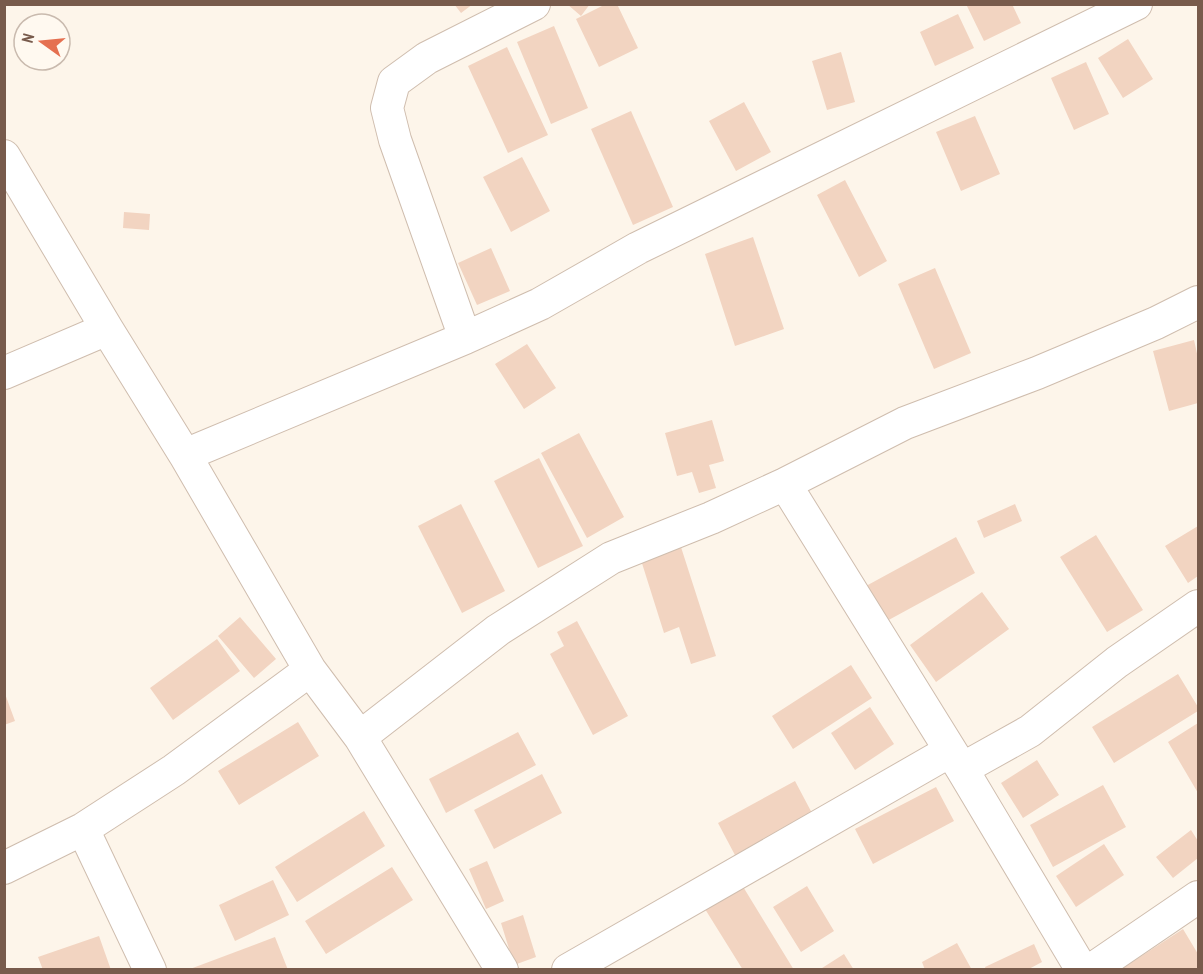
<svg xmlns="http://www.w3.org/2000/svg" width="1203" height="974" viewBox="0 0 1203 974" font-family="'PT Sans Narrow',sans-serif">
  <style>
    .building { fill: #f2d4c1 }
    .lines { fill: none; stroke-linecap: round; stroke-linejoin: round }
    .minor-casing { stroke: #cfbdae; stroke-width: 34 }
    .minor { stroke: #fff; stroke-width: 32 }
  </style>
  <rect width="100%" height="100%" fill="#fdf5ea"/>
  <path class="building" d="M454 4H473L461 13Z
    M567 4H590L581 16Z
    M606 4H617L638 48 599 67 576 19Z
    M966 4H1012L1021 23 984 41Z
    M958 14 974 48 935 66 920 32Z
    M554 26 588 108 551 124 517 42Z
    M1128 39 1153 79 1123 98 1098 58Z
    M507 47 548 135 508 153 468 66Z
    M841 52 855 102 827 110 812 61Z
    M1086 62 1109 114 1074 130 1051 78Z
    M744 102 771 152 736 171 709 121Z
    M631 111 673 207 633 225 591 129Z
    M975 116 1000 174 961 191 936 132Z
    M522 157 550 211 511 232 483 177Z
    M845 180 887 261 859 277 817 195Z
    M124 212 150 214 149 230 123 228Z
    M753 237 784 329 735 346 705 254Z
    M491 248 510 291 477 305 458 263Z
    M935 268 971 353 934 369 898 284Z
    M1194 340 1198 358V403L1169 411 1153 351Z
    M527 344 556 388 524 409 495 364Z
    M712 420 724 461 709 465 716 488 699 493 692 472 677 476 665 433Z
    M579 433 624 517 587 538 541 453Z
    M539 458 583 546 538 568 494 481Z
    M461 504 505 591 462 613 418 526Z
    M1015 504 1022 521 984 538 977 521Z
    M1198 526V576L1188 583 1165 546Z
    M1096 535 1143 610 1107 632 1060 557Z
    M956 537 975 573 885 622 866 586Z
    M680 544 716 656 691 664 679 627 664 633 640 557Z
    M982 592 1009 629 936 682 910 645Z
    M240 617 276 659 254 678 218 636Z
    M577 621 628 716 593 735 550 654 564 646 557 632Z
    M217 639 240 671 173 720 150 688Z
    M851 665 872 698 793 749 772 716Z
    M1178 674 1198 707V711L1114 763 1092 727Z
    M4 691 15 721 4 725Z
    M870 707 894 744 855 770 831 733Z
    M298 722 319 756 239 805 218 771Z
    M1198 723V793L1168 742Z
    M518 732 536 765 446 813 429 779Z
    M1037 760 1059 795 1023 818 1001 783Z
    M542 774 562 813 494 849 474 810Z
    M795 781 813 815 736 857 718 823Z
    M1103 785 1126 827 1053 867 1030 825Z
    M936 787 954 821 873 864 855 829Z
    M364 811 385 846 297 902 275 867Z
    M1191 830 1198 841V858L1173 878 1156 857Z
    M1104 844 1124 875 1076 907 1056 876Z
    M487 861 504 901 486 909 469 869Z
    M392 867 413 900 326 954 305 921Z
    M273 880 289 915 235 941 219 905Z
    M742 885 794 970H743L705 909Z
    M807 886 834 931 801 952 773 907Z
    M523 915 536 957 514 965 501 923Z
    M1183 929 1198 954V970H1120Z
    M99 936 111 970H43L38 957Z
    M275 937 288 970H190V969Z
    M957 943 972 970H925L922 962Z
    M1034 944 1042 962 1027 970H986L985 967Z
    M844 954 854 970H819Z"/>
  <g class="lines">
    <defs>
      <path id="minor" d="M4 156 107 329 185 455 310 670 360 737 502 970
        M465 338 395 140 387 108 394 82 427 58 534 4
        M4 373 107 329
        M185 455 465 338 540 304 638 248 1136 4
        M785 484 962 769 1082 970
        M360 737 498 630 611 558 711 518 785 484 905 423 1037 373 1156 323 1198 302
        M962 769 1030 731 1117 662 1198 606
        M83 829 150 970
        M4 868 83 829 174 770 310 670
        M568 970 950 751
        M1091 970 1198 897"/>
    </defs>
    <use href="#minor" class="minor-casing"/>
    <use href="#minor" class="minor"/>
  </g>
  <rect width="1203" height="974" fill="none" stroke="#785b4c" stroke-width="12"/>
  <g transform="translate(42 42) rotate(285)"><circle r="28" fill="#fff9f0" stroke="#c9baae" stroke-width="1.5"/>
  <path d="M0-4.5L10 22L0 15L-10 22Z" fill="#e57050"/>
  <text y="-9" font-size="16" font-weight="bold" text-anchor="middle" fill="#785b4c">N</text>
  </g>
</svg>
